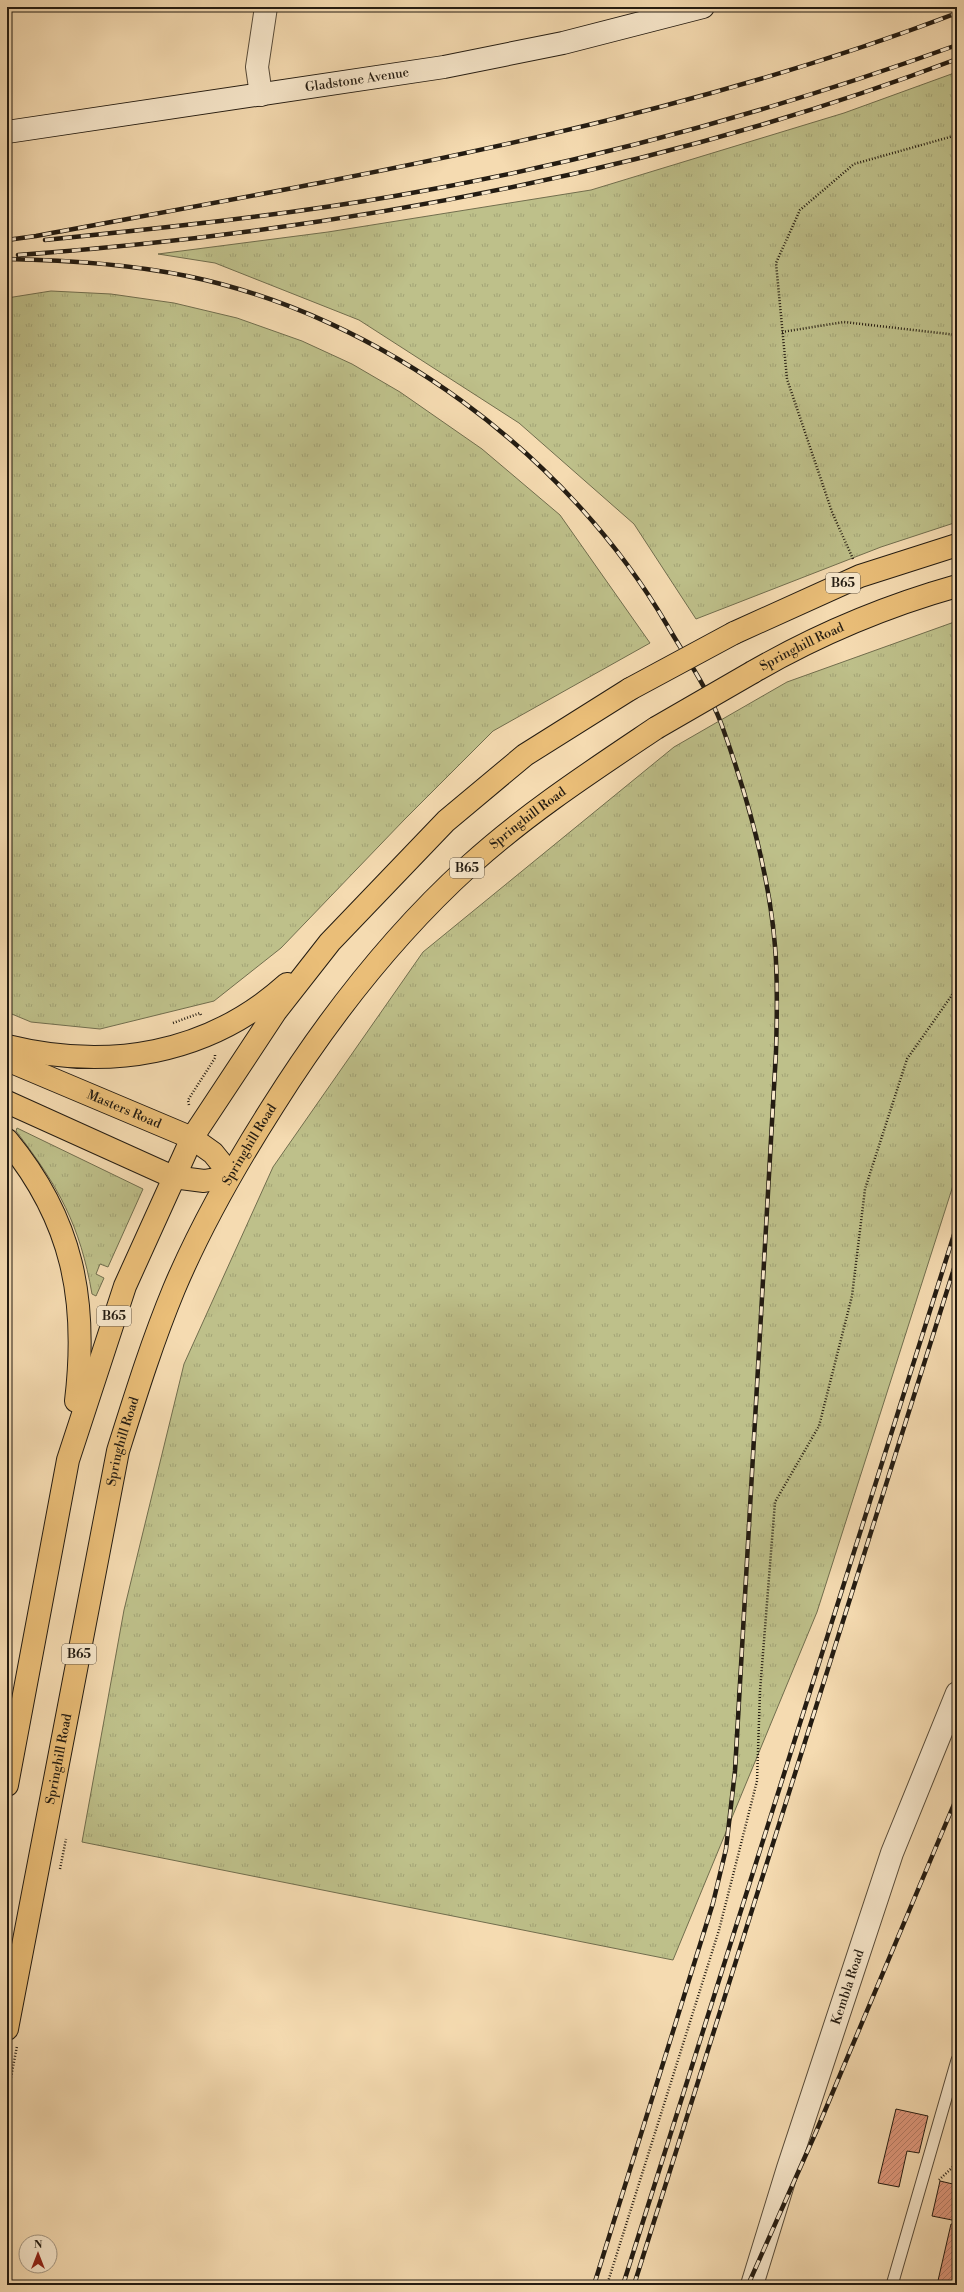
<svg xmlns="http://www.w3.org/2000/svg" width="964" height="2292" viewBox="0 0 964 2292" font-family="'Libre Bodoni',serif">
  <style>
    .grass { fill: url(#grass-tufts); stroke: #716e4e }
    .building { fill: url(#building-hatch); stroke: #241c12 }
    .lines { fill: none; stroke-linecap: round; stroke-linejoin: round }
    .service-casing { stroke: #584c3a; stroke-width: 13 }
    .minor-casing { stroke: #584c3a; stroke-width: 24 }
    .secondary-casing { stroke: #241c12; stroke-width: 24 }
    .primary-casing { stroke: #241c12; stroke-width: 24 }
    .path { stroke: #241c12; stroke-width: 2.5; stroke-dasharray: 1 2; stroke-linecap: butt }
    .service { stroke: #f8e8cc; stroke-width: 11 }
    .minor { stroke: #f8e8cc; stroke-width: 22 }
    .secondary { stroke: #f8e8cc; stroke-width: 22 }
    .primary { stroke: #eabe78; stroke-width: 22 }
    .rail-casing { stroke: #241c12; stroke-width: 4.5 }
    .rail { stroke: #f8e8cc; stroke-width: 3; stroke-dasharray: 9; stroke-linecap: butt }
    .primary-bridge-casing { stroke: #241c12; stroke-width: 24; stroke-linecap: butt }
    .primary-bridge { stroke: #eabe78; stroke-width: 22 }
    .labels { text-anchor: middle; dominant-baseline: central; stroke-width: 4; stroke-linejoin: round; paint-order: stroke }
    .shield { fill: #f8e8cc; stroke: #64594a; stroke-width: 1 }
    .shield-label { font-size: 12px; font-weight: bold; fill: #241c12 }
    .street-label { font-size: 13px; fill: #241c12; stroke: #f8e8cc }
  </style>
  <defs>
    <pattern id="grass-tufts" width="24" height="20" patternUnits="userSpaceOnUse"><rect width="24" height="20" fill="#bec08a"/><path d="M3 7l-1-3M5 7V3M7 7l1-3M15 17l-1-3M17 17v-4M19 17l1-3" fill="none" stroke="#a3a476"/></pattern>
    <pattern id="building-hatch" width="6" height="6" patternUnits="userSpaceOnUse"><rect width="6" height="6" fill="#e19a7f"/><path d="M-1 1l2-2M0 6l6-6M5 7l2-2" fill="none" stroke="#b67d67"/></pattern>
  </defs>
  <rect width="100%" height="100%" fill="#f5dbb1"/>
  <filter id="stains"><feTurbulence type="fractalNoise" baseFrequency=".005" numOctaves="4"/><feColorMatrix values="0 0 0 0 .2 0 0 0 0 .09 0 0 0 0 .02 0 0 0 .5 -.17"/></filter>
  <radialGradient id="worn" r=".72"><stop offset=".6" stop-color="#630" stop-opacity="0"/><stop offset="1" stop-color="#630" stop-opacity=".3"/></radialGradient>
  <path class="grass" d="M957 72V522L881 547 696 619 634 524 519 423 359 320 215 263 158 254 328 232 591 190 844 113Z
    M51 291 111 294 174 303 237 318 302 341 352 364 400 392 482 449 560 515 650 643 493 731 404 820 281 948 214 1001 100 1029 31 1022 7 1012V298Z
    M957 621V1173L817 1612 673 1960 82 1842 124 1610 184 1364 273 1167 423 952 674 747 787 682Z
    M17 1128 143 1189 108 1267 100 1264 96 1274 104 1278 96 1296 92 1294C80 1225 59 1187 16 1131Z"/>
  <path class="building" d="M896 2109 928 2116 919 2153 907 2151 899 2187 878 2183Z
    M940 2181 957 2185V2221L932 2216Z
    M951 2224 957 2225V2285H937Z"/>
  <g class="lines">
    <defs>
      <path id="service" d="M892 2285 957 2060"/>
      <g id="minor">
        <path d="M261 95 257 67 266 7"/>
        <path id="s1" d="M752 2285 788 2168 892 1853 957 1693"/>
      </g>
      <g id="secondary">
        <path id="s2" d="M7 132 444 67 563 43 703 7"/>
      </g>
      <g id="primary">
        <path d="M734 633 860 576 957 545"/>
        <path id="s3" d="M753 672C817 635 886 606 957 586"/>
        <path d="M7 1046C108 1071 208 1055 287 984"/>
        <path id="s4" d="M7 1060 192 1138 213 1153 230 1174"/>
        <path d="M7 1102 173 1177 204 1181 228 1177"/>
        <path d="M7 1140C73 1220 88 1300 76 1401"/>
        <path d="M7 1785 68 1460 125 1286 192 1138 276 1011 330 942 446 821 525 755 630 689"/>
        <path id="s5" d="M7 2029 118 1451C135 1397 152 1342 174 1289 201 1225 236 1164 273 1106 329 1017 391 937 469 866 526 814 592 771 656 728"/>
      </g>
    </defs>
    <use href="#service" class="service-casing"/>
    <use href="#minor" class="minor-casing"/>
    <use href="#secondary" class="secondary-casing"/>
    <use href="#primary" class="primary-casing"/>
    <path class="path" d="M782 332 844 322 957 335
      M853 559 832 512 787 379 776 263 800 210 854 164 957 135
      M173 1023 200 1013 201 1015
      M189 1105 188 1100 215 1058V1054
      M60 1869 66 1839
      M7 2098 17 2046
      M939 2180 956 2164 957 2156
      M607 2285 719 1930 757 1781 760 1691 775 1502 819 1426 852 1296 865 1189 907 1059 957 988"/>
    <use href="#service" class="service"/>
    <use href="#minor" class="minor"/>
    <use href="#secondary" class="secondary"/>
    <use href="#primary" class="primary"/>
    <defs>
      <path id="rail" d="M7 240 36 236C346 178 661 126 957 13
        M45 240C162 228 279 216 395 196 586 163 774 111 957 45
        M18 255C338 231 657 173 957 59
        M7 259C67 260 128 264 187 276 381 316 567 454 667 625 685 656 708 689 721 723 746 792 769 872 775 946 778 981 777 1017 776 1052L735 1771 726 1849 713 1903 594 2285
        M623 2285 957 1225
        M634 2285 957 1259
        M748 2285 816 2132 957 1797"/>
    </defs>
    <use href="#rail" class="rail-casing"/>
    <use href="#rail" class="rail"/>
    <defs>
      <path id="primary-bridge" d="M630 689 734 633
        M656 728 753 672"/>
    </defs>
    <use href="#primary-bridge" class="primary-bridge-casing"/>
    <use href="#primary-bridge" class="primary-bridge"/>
  </g>
  <g class="labels">
    <g class="shield">
      <rect x="826" y="573" width="34" height="20" rx="3"/>
      <rect x="450" y="858" width="34" height="20" rx="3"/>
      <rect x="97" y="1306" width="34" height="20" rx="3"/>
      <rect x="62" y="1644" width="34" height="20" rx="3"/>
    </g>
    <g class="shield-label">
      <text x="843" y="583">B65</text>
      <text x="467" y="868">B65</text>
      <text x="114" y="1316">B65</text>
      <text x="79" y="1654">B65</text>
    </g>
    <g class="street-label">
      <text stroke="none"><textPath href="#s2" startOffset="354">Gladstone Avenue</textPath></text>
      <text stroke="none"><textPath href="#s3" startOffset="55">Springhill Road</textPath></text>
      <text stroke="none"><textPath href="#s5" startOffset="1355">Springhill Road</textPath></text>
      <text stroke="none"><textPath href="#s4" startOffset="127">Masters Road</textPath></text>
      <text stroke="none"><textPath href="#s5" startOffset="923">Springhill Road</textPath></text>
      <text stroke="none"><textPath href="#s5" startOffset="599">Springhill Road</textPath></text>
      <text stroke="none"><textPath href="#s5" startOffset="275">Springhill Road</textPath></text>
      <text stroke="none"><textPath href="#s1" startOffset="313">Kembla Road</textPath></text>
    </g>
  </g>
  <rect width="964" height="2292" fill="none" stroke="#f5dbb1" stroke-width="24"/>
  <rect x="8" y="8" width="948" height="2276" fill="none" stroke="#241c12" stroke-width="2"/>
  <rect x="12" y="12" width="940" height="2268" fill="none" stroke="#241c12"/>
  <g transform="translate(38 2254)"><circle r="19" fill="#f8e8cc" stroke="#a39682"/>
  <path d="M0-3L7 15L0 10L-7 15Z" fill="#8f2418"/>
  <text y="-6" font-size="11" font-weight="bold" text-anchor="middle" fill="#241c12">N</text>
  </g>
  <rect width="100%" height="100%" filter="url(#stains)"/>
  <rect width="100%" height="100%" fill="url(#worn)"/>
</svg>
